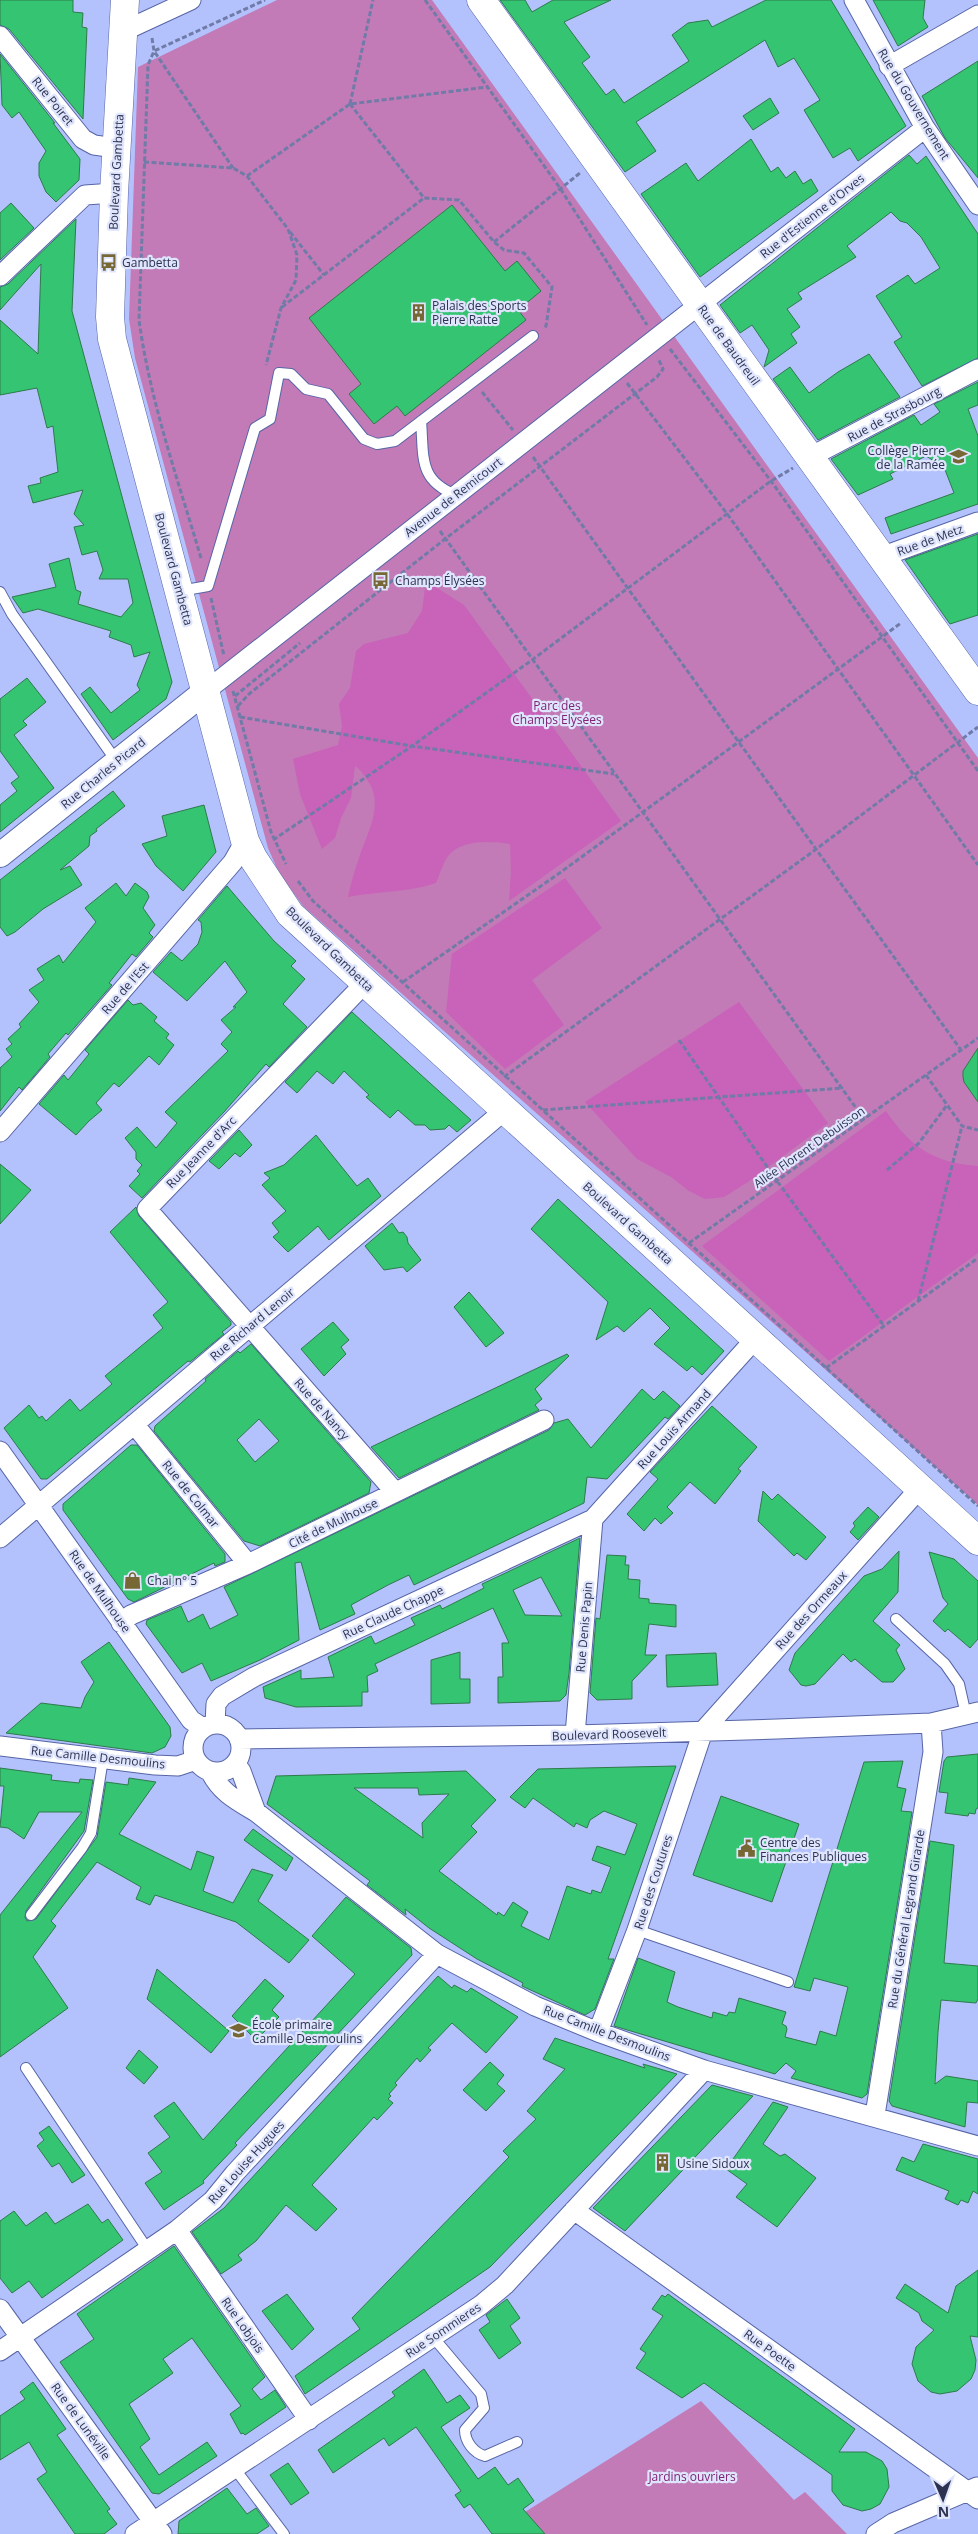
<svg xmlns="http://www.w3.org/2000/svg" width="978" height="2534" viewBox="0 0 978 2534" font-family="'Open Sans',sans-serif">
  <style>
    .green { fill: #c27bb6 }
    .forest { fill: #c962b9 }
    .building { fill: #34c472; stroke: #2f7a4b; fill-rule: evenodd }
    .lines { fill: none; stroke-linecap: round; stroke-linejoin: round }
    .service-casing { stroke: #5765a6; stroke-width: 12 }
    .minor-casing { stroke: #5765a6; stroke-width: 21 }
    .tertiary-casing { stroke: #5765a6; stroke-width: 26 }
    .secondary-casing { stroke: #5765a6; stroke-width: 29 }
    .path { stroke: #707ba7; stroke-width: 3; stroke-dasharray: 5 2.5; stroke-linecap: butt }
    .service { stroke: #fff; stroke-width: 10 }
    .minor { stroke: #fff; stroke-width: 19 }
    .tertiary { stroke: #fff; stroke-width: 24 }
    .secondary { stroke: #fff; stroke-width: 28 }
    .labels { text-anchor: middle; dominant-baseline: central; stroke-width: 4.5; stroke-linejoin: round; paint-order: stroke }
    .street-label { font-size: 12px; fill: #2c3250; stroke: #dfe5fc }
    .poi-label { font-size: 12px; fill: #2c3250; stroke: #dfe5fc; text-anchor: start }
    .park-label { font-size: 12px; fill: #7f2274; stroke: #dfe5fc }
  </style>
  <rect width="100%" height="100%" fill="#b3c2fd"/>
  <path class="green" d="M277 0H432L978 758V1505L303 906 279 873 268 848 135 358 129 319 138 67Z
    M701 2401 794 2500 805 2492 847 2534H545L525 2512Z"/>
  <path class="forest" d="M426 581 464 605 621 821 509 901 511 872 510 844C492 841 462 839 449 855 443 862 440 874 436 883 407 893 377 891 348 897 351 883 355 869 360 855 368 831 384 805 368 781 364 775 361 770 355 766L351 798 341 818 335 838 322 849 300 794 293 759 338 745 342 726 339 704 350 688 356 651 364 644 408 633 422 611Z
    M565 878 602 928 532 980 564 1025 505 1069 446 1012 452 954Z
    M739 1002 828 1123 748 1182 724 1197 705 1199 689 1191 671 1177 637 1159 585 1102Z
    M886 1111C910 1147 934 1163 978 1166V1253L829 1361 702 1246Z"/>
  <path class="building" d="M0 0H73V12L83 13 82 27 87 28 83 119 9 29 0 25Z
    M500 0H525L532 12 553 0H611L564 22 590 57 582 63 606 95 614 89 624 103 689 61 672 35 688 23 708 20 712 27 766 0H831L906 126 858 161 850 148 833 158 804 110 820 100 794 58 778 67 765 40 636 122 656 151 625 172Z
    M873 0H925L923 18 928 27 898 46Z
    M0 54 55 123H53L80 159 79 180 56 202 46 192 39 176V163L46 151 19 112 12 118 2 105Z
    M978 61V178L945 138 922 96Z
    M770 98 779 113 753 130 743 116Z
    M751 139 771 172 778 167 786 178 795 171 803 184 811 179 818 191 700 277 641 194 686 163 698 181Z
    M909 155 917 164 926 156 978 234V358L922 386 894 342 902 337 876 296 908 275 915 284 940 268 921 237 907 223 900 221 891 212 847 246 856 257 798 293 802 299 787 309 800 327 791 334 797 343 764 367 769 350 752 325 740 333 720 305Z
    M11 203 34 228 0 260V213Z
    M452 205 505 271 517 261 541 291 518 310 526 320 405 416 397 406 374 424 349 394 361 384 309 318Z
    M76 219 72 311 172 682 166 699 113 740 81 694 90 687 111 713 140 690 137 685 150 652 134 657 131 645 109 637 111 631 38 609 23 613 12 597 56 587 49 564 69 558 76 590 81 592 78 604 121 617 133 603 128 579H99L103 570 97 551 82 555 74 527 84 525 74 514 83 490 33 503 28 486 41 483 40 478 58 472 53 426 47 428 37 388 0 395V320L38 354 41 264 0 310V287L8 284Z
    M869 354 900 397 818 440 773 379 790 367 809 393 838 372Z
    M978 382V405L968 409 978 436V504L891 534 885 518 954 493 942 462 939 464 926 456 890 474 893 479 858 495 831 459 914 415 921 425 940 412 934 404Z
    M978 534V615L950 624 905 560Z
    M27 678 46 702 23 721 27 725 14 735 54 788 0 832V805L17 791 11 783 19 777 0 751V699Z
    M113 791 125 806 96 829 97 831 90 836 89 846 60 870 70 866 82 885 43 909 15 932 7 936 0 927V880Z
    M204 805 216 852 183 891 156 866 142 844 167 836 162 816Z
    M116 883 126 896 135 883 147 892 149 897 143 908 155 925 149 933 153 937 136 957 132 954 109 983 112 985 68 1035 66 1033 48 1054 50 1057 22 1090 19 1087 0 1111V1068L12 1057 6 1049 12 1044 8 1039 21 1027 19 1024 39 1002 29 990 44 980 37 969 59 955 63 963 96 922 85 908Z
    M227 886 274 941 296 961 291 966 305 979 283 1004 307 1027 269 1067 266 1064 224 1112 142 1198 129 1186 140 1174 137 1171 142 1165 136 1159V1152L125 1138 137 1127 156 1148 177 1123 165 1112 228 1051 221 1044 232 1032 221 1020 236 1007H233L247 992 225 961 187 1001 153 972 171 952 182 961 198 944 202 932 201 922 198 920Z
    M128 1000 133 1005 141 1003 157 1017 154 1021 169 1034 166 1038 174 1045 159 1065 149 1056 119 1087 114 1083 96 1103 102 1110 89 1121 76 1135 39 1104 64 1075 68 1080 89 1054 85 1050Z
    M352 1012 420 1074 471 1120 457 1132 449 1125 445 1129 430 1130 425 1125H415L398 1110 390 1118 366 1097 369 1095 344 1071 333 1084 317 1071 297 1093 285 1082Z
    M978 1048V1102L964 1082 963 1077V1071Z
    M239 1130 252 1145 240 1157 235 1153 219 1169 209 1161Z
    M316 1135 357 1186 368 1178 381 1196 329 1240 318 1226 288 1252 273 1237 279 1232 272 1223 286 1211 262 1185 270 1178 264 1173 284 1165Z
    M0 1164 31 1190 0 1224Z
    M558 1199 724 1351 702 1375 692 1366 687 1371 654 1344 670 1328 650 1308 624 1332 617 1326 596 1340 608 1302 531 1229Z
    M136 1207 139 1216 231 1322V1325L222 1332 224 1334 190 1362 188 1361 47 1479H41L4 1428 29 1405 39 1418 42 1416 46 1421 70 1399 80 1411 112 1384 105 1376 163 1328 153 1315 168 1302 110 1232Z
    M392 1223 399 1233 403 1232 407 1237 408 1243 421 1260 407 1272 403 1267 384 1270 365 1246Z
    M469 1292 504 1333 486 1347 454 1307Z
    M333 1322 349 1340 341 1347 346 1354 324 1376 301 1349Z
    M251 1344 371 1482 369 1493 260 1546 244 1541 154 1431 155 1426 206 1381 205 1379 238 1351 240 1353ZM259 1419 279 1441 255 1462 237 1440Z
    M567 1354 569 1356 535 1389 542 1399 535 1405 539 1410 399 1478 371 1447Z
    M642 1389 654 1400 663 1391 680 1406 668 1419 665 1417 607 1479 587 1477 584 1503 414 1585 409 1575 388 1585 351 1605 355 1614 320 1630 301 1562 295 1563 299 1640 260 1660 211 1681 202 1663 182 1673 146 1624 147 1620 181 1606 188 1622 203 1614 210 1629 238 1615 224 1587 549 1430 554 1423 568 1419 591 1448Z
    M712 1406 757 1447 738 1469 741 1471 715 1504 690 1482 667 1507 673 1513 661 1524 655 1518 644 1531 627 1514 658 1479 650 1472Z
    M131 1445H137L225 1554V1562L215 1566 214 1563 134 1602 128 1599 63 1510V1504Z
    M763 1491 772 1500 778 1494 826 1537 806 1560 797 1553 794 1556 758 1521Z
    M868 1507 879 1517 858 1540 850 1532 855 1526 853 1523Z
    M580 1538 569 1673 566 1695 560 1701 498 1703V1677H503L502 1643H509L493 1608 375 1664 378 1671 367 1676 368 1692H362V1706L296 1707 265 1698 263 1687 301 1670V1679L334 1677 328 1657 371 1636 375 1644 415 1625 411 1618 440 1605 442 1609 484 1588 482 1584ZM541 1577 561 1614 562 1616 525 1615 513 1590Z
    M899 1551 898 1592 873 1621 900 1645 896 1650 905 1669 893 1682H882L855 1659 851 1662 843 1654 815 1684 806 1686 801 1685 789 1670 795 1653 864 1576 882 1569Z
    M929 1552 954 1559 978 1581V1639L970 1648 948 1629 945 1632 933 1621 948 1604 943 1598Z
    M607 1555 626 1556 625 1565H629L628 1579 640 1580 639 1598 649 1599V1603L676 1605V1627L649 1624 645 1655H657L632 1681V1699L597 1700 590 1693 596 1618 600 1619Z
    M109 1642 170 1727 171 1736 165 1747 152 1753 6 1733 41 1703 81 1708 85 1697 94 1682 81 1662Z
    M460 1652V1679H470V1703L431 1704V1660Z
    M716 1653 718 1685 667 1687 666 1655Z
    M978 1754V1808L976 1809 975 1814 969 1813 968 1816 945 1813 948 1793 939 1792 944 1761 947 1757Z
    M903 1761 897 1787 906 1789 901 1811 912 1812 867 2094 862 2098 791 2078 796 2071 786 2063 775 2074 614 2026 638 1958 675 1972 667 2002 678 2007 712 2018 713 2012 727 2016 729 2012 735 2013 739 1998 786 2012 782 2024 786 2026 787 2029 785 2037 816 2045 820 2031 836 2036 848 1987 814 1978 810 1991 794 1987 864 1762Z
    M676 1766 608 1959H614L595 2009 585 2015 522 1986 523 1983 477 1959 429 1928 405 1909 406 1915 367 1885 370 1881 267 1804 276 1776 466 1771 496 1800 471 1826 477 1832 439 1871 497 1915 498 1912 504 1916 513 1902 528 1912 521 1926 549 1940 567 1886 591 1894 592 1890 601 1893 611 1867 592 1860 597 1846 625 1855 637 1824 604 1811 590 1820 587 1828 576 1823 574 1827 533 1798 525 1808 510 1797 538 1769ZM354 1788H418L419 1795 449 1794 422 1823 423 1838Z
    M0 1768 52 1775 51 1780 79 1783 80 1779 93 1780 84 1831 26 1911 25 1917 27 1921 36 1919 97 1837 106 1782 128 1785 129 1778 156 1782 119 1834 191 1870 197 1851 214 1857 203 1891 233 1903 252 1869 273 1875 258 1901 309 1940 289 1963 236 1922 155 1895 150 1905 136 1899 141 1887 97 1862 51 1921 56 1926 33 1957 68 2008 0 2057V1915L82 1812H39L24 1839 8 1828 0 1827 4 1786H0Z
    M721 1796 799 1824 772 1902 693 1875Z
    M253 1829 293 1858 286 1871 244 1840Z
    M930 1841 954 1845 944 1963 978 1966V1999L976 2003 941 2000 938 2032 935 2084 946 2076 978 2081V2103L967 2102 965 2127 892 2106 889 2101Z
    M346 1897 411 1948 412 1955 235 2143 237 2145 203 2181 204 2183 164 2210 145 2183 162 2172 148 2153 170 2137 154 2116 174 2102 203 2140 355 1974 312 1936Z
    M157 1969 229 2031 211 2053 147 1999Z
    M438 1976 452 1988 454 1985 467 1992 471 1988 518 2017 486 2053 452 2023 428 2048 431 2050 420 2062 417 2058 395 2083 397 2085 389 2094 391 2096 388 2099 393 2103 377 2120 374 2117 312 2185 337 2209 316 2231 286 2205 256 2241 238 2255 242 2260 221 2274 192 2232 224 2208Z
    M265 1979 284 1996 272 2010 279 2017 256 2040 232 2016Z
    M555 2038 645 2068 643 2064 677 2074 490 2267 305 2394 295 2376 360 2329 352 2318 509 2157 503 2151 536 2119 527 2111 565 2069 543 2059Z
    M139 2050 158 2067 144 2084 126 2068Z
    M490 2062 504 2075 497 2084 505 2091 486 2111 463 2090Z
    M712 2085 753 2096 625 2231 593 2208Z
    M773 2102 788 2107 763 2144 780 2156 785 2154 816 2178 777 2227 736 2197 747 2184 726 2169Z
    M49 2126 85 2175 72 2183 59 2163 52 2167 37 2146 44 2140 39 2133Z
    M923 2144 978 2159V2194L973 2191 968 2203 961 2200 958 2205 945 2199 949 2191 896 2170 902 2157 914 2162Z
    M88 2204 102 2223 108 2219 123 2240 42 2298 29 2281 12 2293 0 2278V2221L14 2211 26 2226 46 2212 55 2224Z
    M174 2246 265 2377 252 2389 261 2400 275 2390 286 2407 245 2435 243 2433 241 2434 230 2414 241 2406 192 2338 163 2359 173 2373 129 2404 150 2439 140 2447 159 2475 207 2442 217 2456 159 2494 152 2493 60 2362 94 2339 77 2314Z
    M978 2270V2337L970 2336 976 2360 975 2370 971 2379 957 2391 940 2394 931 2392 918 2381 912 2364 916 2347 934 2330 922 2321 919 2313 896 2298 905 2284 948 2313 956 2286Z
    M287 2294 314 2329 292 2350 262 2311Z
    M668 2294 855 2429 839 2452H866L882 2461 887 2469 889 2487 880 2504 871 2509 862 2511 843 2505 832 2491V2475L704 2383 682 2398 636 2368 646 2353 640 2349 663 2316 652 2309 662 2295 665 2297Z
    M507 2299 520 2318 510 2326 521 2343 499 2359 479 2330 490 2322 486 2315Z
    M424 2369 447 2403 460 2395 470 2408 441 2427 478 2479 495 2467 508 2485 518 2478 534 2501 523 2509 545 2534H492L470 2504 464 2508 455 2495 461 2491 416 2427 389 2446 384 2438 333 2473 318 2450 395 2396 392 2392Z
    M33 2382 66 2429 57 2435 110 2509 107 2511 117 2524 104 2534H75L37 2479 47 2472 29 2442 0 2460V2416L25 2399 20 2392Z
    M288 2463 309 2493 291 2505 270 2475Z
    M227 2488 247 2514 256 2508 269 2526 257 2534H178L179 2521Z"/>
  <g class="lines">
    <defs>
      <path id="service" d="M421 421C424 457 418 480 456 495
        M180 591 208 586 255 428 270 419 279 373 291 374 306 389 328 394 364 439 377 444 395 441 533 336
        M0 592 12 614 117 762
        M896 1619 945 1664 959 1684 966 1715
        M31 1915 82 1848 91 1833 103 1759
        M637 1930 788 1982
        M26 2068 148 2250
        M433 2337 481 2394 484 2408 465 2430C465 2442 474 2453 485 2456L517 2442
        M235 2469 284 2534"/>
      <path id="minor" d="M854 0 925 128 978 205
        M124 31 191 0
        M0 36 83 139 94 145 116 148
        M889 66 978 15
        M0 276 85 195 114 193
        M810 457 978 369
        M881 557 978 522
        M207 690 925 128
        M365 983 147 1209 395 1492
        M0 1132 233 862 245 841
        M134 1424 248 1564
        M0 1451 191 1720 203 1728
        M0 1538 505 1110
        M121 1623 131 1615 248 1564 544 1420
        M215 1724 216 1704 222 1696 254 1677 593 1519 756 1338
        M193 1748a24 24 0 1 1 48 0a24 24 0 1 1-48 0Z
        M575 1735 593 1519
        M239 1739 575 1735 777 1729 931 1723 978 1712
        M0 1746 155 1765 178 1766 196 1760
        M235 1764 241 1771 256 1812
        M210 1771C220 1792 236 1800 256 1812L437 1954 535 2006 598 2032 704 2070 978 2146
        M598 2032 637 1930 703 1731 920 1488
        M875 2115 933 1752 931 1723
        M574 2210 978 2499
        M177 2230 309 2420
        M0 2309 162 2534
        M0 2351 177 2230 213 2200 235 2173 437 1954
        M135 2534 481 2305 505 2285 704 2070
        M876 2534 893 2523 977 2487"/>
      <path id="tertiary" d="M0 855 207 690"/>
      <path id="secondary" d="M125 0 114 193 110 317 112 339 245 841 253 858 290 914 978 1541
        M481 0 978 691"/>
    </defs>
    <use href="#service" class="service-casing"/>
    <use href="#minor" class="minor-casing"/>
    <use href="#tertiary" class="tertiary-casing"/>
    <use href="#secondary" class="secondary-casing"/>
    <path class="path" d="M425 0 560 188 647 325
      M152 38 154 51 233 168
      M350 104 424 198 459 200 494 242 504 250 524 253 552 287 546 326 543 328
      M350 104 373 0
      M144 162 233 168 247 176 288 229 297 255 296 280 281 308 266 365
      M247 176 350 104 487 87
      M290 232 324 275
      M494 242 580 173
      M282 307 424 198
      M670 349 771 481 978 771
      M627 383 728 515 978 865
      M482 392 513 430
      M533 457 961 1050
      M440 531 864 1119
      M201 558C178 480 150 401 139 320L148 65 154 51 265 0
      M211 598 224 656
      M233 691 271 832 286 864
      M235 696 300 643
      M238 706 249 694 445 539 657 377 663 369 658 358
      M240 717 412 746 614 774
      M273 840 412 746 532 660 771 481 793 468
      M298 881 313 901 978 1506
      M403 982 561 872 901 623
      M679 1040 777 1181 884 1326
      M926 1075 962 1126 978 1130
      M504 1077 815 850 978 727
      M543 1110 843 1088
      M887 1170 919 1143 947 1105
      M689 1243 978 1038
      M918 1301 962 1126
      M826 1368 978 1258"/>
    <use href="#service" class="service"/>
    <use href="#minor" class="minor"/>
    <use href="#tertiary" class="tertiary"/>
    <use href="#secondary" class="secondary"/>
  </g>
  <defs>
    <symbol id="bus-bare" viewBox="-9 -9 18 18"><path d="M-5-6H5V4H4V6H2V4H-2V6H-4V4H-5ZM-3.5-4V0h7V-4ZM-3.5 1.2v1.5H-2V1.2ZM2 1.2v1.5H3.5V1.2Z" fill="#766734" stroke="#dfe5fc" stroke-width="2.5" paint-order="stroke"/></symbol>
    <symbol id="building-bare" viewBox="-9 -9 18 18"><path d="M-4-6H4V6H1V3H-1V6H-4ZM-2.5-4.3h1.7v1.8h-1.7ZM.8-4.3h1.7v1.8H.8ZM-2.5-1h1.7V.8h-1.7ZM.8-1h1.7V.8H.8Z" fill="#766734" stroke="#dfe5fc" stroke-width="2.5" paint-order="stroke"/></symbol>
    <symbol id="school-bare" viewBox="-9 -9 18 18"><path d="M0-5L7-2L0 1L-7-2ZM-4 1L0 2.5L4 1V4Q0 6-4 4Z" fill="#766734" stroke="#dfe5fc" stroke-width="2.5" paint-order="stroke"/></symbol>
    <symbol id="shop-bare" viewBox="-9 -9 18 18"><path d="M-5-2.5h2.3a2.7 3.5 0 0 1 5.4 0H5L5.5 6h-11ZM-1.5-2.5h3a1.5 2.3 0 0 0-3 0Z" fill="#766734" stroke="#dfe5fc" stroke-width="2.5" paint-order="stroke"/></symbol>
    <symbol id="civic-bare" viewBox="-9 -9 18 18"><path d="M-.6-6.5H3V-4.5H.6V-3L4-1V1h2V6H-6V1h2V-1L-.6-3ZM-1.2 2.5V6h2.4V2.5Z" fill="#766734" stroke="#dfe5fc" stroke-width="2.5" paint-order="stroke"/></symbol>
  </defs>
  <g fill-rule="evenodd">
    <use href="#bus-bare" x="96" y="250" width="25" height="25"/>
    <use href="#building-bare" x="406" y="300" width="25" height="25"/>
    <use href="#school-bare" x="946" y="444" width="25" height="25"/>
    <use href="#bus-bare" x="368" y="568" width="25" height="25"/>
    <use href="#shop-bare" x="120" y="1568" width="25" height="25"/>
    <use href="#civic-bare" x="734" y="1836" width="25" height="25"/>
    <use href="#school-bare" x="226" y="2018" width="25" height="25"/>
    <use href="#building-bare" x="650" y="2150" width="25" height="25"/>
  </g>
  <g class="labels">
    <g class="street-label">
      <text transform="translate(53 101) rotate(51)">Rue Poiret</text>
      <text transform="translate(914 104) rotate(59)">Rue du Gouvernement</text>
      <text transform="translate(116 172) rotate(-87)">Boulevard Gambetta</text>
      <text transform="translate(812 216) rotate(-38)">Rue d'Estienne d'Orves</text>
      <text transform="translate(729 345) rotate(54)">Rue de Baudreuil</text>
      <text transform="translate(894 414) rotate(-28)">Rue de Strasbourg</text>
      <text transform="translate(453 497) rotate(-38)">Avenue de Remicourt</text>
      <text transform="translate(930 540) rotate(-20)">Rue de Metz</text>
      <text transform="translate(174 569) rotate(75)">Boulevard Gambetta</text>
      <text transform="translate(103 773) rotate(-39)">Rue Charles Picard</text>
      <text transform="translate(330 949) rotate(44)">Boulevard Gambetta</text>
      <text transform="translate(125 988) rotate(-49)">Rue de l'Est</text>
      <text transform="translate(809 1147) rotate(-35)">Allée Florent Debuisson</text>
      <text transform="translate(201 1152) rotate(-46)">Rue Jeanne d'Arc</text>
      <text transform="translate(628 1223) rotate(42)">Boulevard Gambetta</text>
      <text transform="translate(252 1324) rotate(-40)">Rue Richard Lenoir</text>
      <text transform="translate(322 1409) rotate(49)">Rue de Nancy</text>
      <text transform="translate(674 1429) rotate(-48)">Rue Louis Armand</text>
      <text transform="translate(191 1494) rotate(51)">Rue de Colmar</text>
      <text transform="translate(333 1523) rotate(-26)">Cité de Mulhouse</text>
      <text transform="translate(100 1591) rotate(55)">Rue de Mulhouse</text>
      <text transform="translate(811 1610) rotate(-48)">Rue des Ormeaux</text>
      <text transform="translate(393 1612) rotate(-25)">Rue Claude Chappe</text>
      <text transform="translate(584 1627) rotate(-85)">Rue Denis Papin</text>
      <text transform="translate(609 1734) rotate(-2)">Boulevard Roosevelt</text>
      <text transform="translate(98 1757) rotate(6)">Rue Camille Desmoulins</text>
      <text transform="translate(653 1882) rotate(-72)">Rue des Coutures</text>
      <text transform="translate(906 1919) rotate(-81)">Rue du Général Legrand Girarde</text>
      <text transform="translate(607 2033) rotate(21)">Rue Camille Desmoulins</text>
      <text transform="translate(246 2162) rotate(-48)">Rue Louise Hugues</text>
      <text transform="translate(243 2325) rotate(55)">Rue Lobjois</text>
      <text transform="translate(443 2330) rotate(-34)">Rue Sommieres</text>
      <text transform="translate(770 2350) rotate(36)">Rue Poette</text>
      <text transform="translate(81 2421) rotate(54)">Rue de Lunéville</text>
    </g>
    <g class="poi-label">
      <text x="122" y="262">Gambetta</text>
      <text x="432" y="305">Palais des Sports<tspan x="432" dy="14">Pierre Ratte</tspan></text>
      <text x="945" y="450" text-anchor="end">Collège Pierre<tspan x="945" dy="14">de la Ramée</tspan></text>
      <text x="395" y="580">Champs Élysées</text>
      <text x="147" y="1580">Chai n° 5</text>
      <text x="760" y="1842">Centre des<tspan x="760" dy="14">Finances Publiques</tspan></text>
      <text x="252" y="2024">École primaire<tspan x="252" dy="14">Camille Desmoulins</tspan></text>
      <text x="677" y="2163">Usine Sidoux</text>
    </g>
    <g class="park-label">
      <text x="557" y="705">Parc des<tspan x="557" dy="14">Champs Elysées</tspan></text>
      <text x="692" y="2476">Jardins ouvriers</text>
    </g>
  </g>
  <g transform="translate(943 2499) rotate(178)" stroke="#dfe5fc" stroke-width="4" paint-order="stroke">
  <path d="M0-4L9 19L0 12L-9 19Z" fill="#2c3250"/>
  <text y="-8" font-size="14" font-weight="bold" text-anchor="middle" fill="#2c3250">N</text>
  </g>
</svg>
